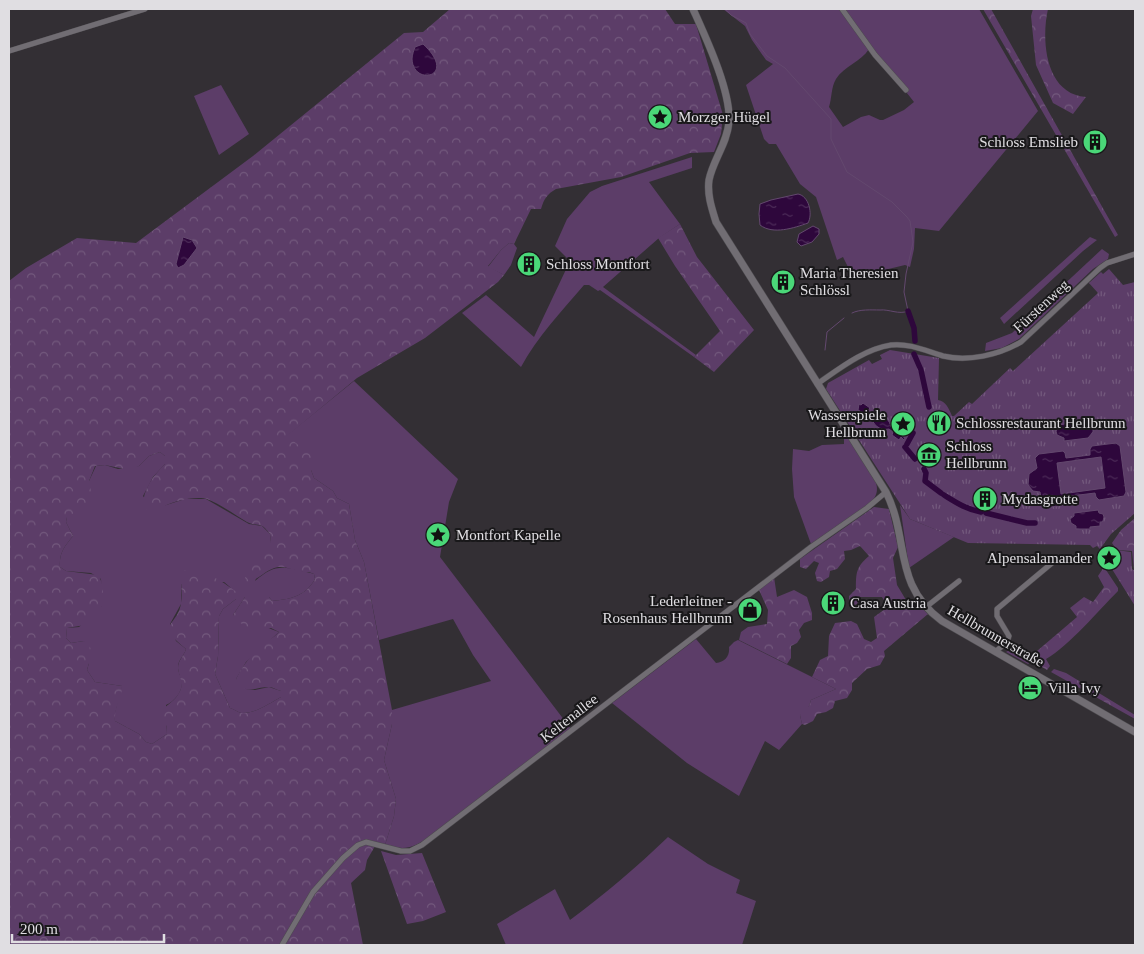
<svg xmlns="http://www.w3.org/2000/svg" width="1144" height="954" viewBox="0 0 1144 954" font-family="Georgia,serif">
  <style>
    .grass { fill: #5c3d68; fill-rule: evenodd }
    .forest { fill: url(#forest-crowns); fill-rule: evenodd }
    .park { fill: url(#park-tufts) }
    .water { fill: url(#water-ripples); stroke: #63486e; fill-rule: evenodd }
    .lines { fill: none; stroke-linecap: round; stroke-linejoin: round }
    .stream { stroke: #63486e; stroke-width: 1 }
    .canal { stroke: #2e073c; stroke-width: 5.5 }
    .street-casing { stroke: #4d4b4f; stroke-width: 6 }
    .secondary-casing { stroke: #4d4b4f; stroke-width: 8 }
    .street { stroke: #716d73; stroke-width: 5 }
    .secondary { stroke: #716d73; stroke-width: 7 }
    .labels { text-anchor: middle; dominant-baseline: central; stroke-width: 4; stroke-linejoin: round; paint-order: stroke }
    .poi-label { font-size: 15px; fill: #e0dee2; stroke: #19181a; text-anchor: start }
    .street-label { font-size: 15px; fill: #e0dee2; stroke: #19181a }
  </style>
  <defs>
    <pattern id="forest-crowns" width="20" height="18" patternUnits="userSpaceOnUse" patternTransform="scale(1.25)"><rect width="20" height="18" fill="#5c3d68"/><path d="M2 6a3 3 0 1 1 6 0M12 15a3 3 0 1 1 6 0" fill="none" stroke="#73597d"/></pattern>
    <pattern id="park-tufts" width="24" height="20" patternUnits="userSpaceOnUse" patternTransform="scale(1.25)"><rect width="24" height="20" fill="#5c3d68"/><path d="M3 7l-1-3M5 7V3M7 7l1-3M15 17l-1-3M17 17v-4M19 17l1-3" fill="none" stroke="#73597d"/></pattern>
    <pattern id="water-ripples" width="26" height="14" patternUnits="userSpaceOnUse" patternTransform="scale(1.25)"><rect width="26" height="14" fill="#2e073c"/><path d="M2 4q2-2 4 0t4 0M15 11q2-2 4 0t4 0" fill="none" stroke="#4c2b58"/></pattern>
  </defs>
  <rect width="100%" height="100%" fill="#332f34"/>
  <path class="grass" d="M723 9H979L1038 111 939 231 915 228 914 249 910 267 905 265 851 278 848 267 843 257 837 260 816 197 800 184 776 144H769L764 139 746 85 773 64 766 60 752 40 745 26ZM869 49C882 68 900 83 914 102L904 110 883 120H880L869 115 861 117 843 127 829 107C832 98 831 87 836 79 844 66 861 62 869 49Z
    M221 85 249 134 219 155 194 96Z
    M692 157V168L649 182 680 224 659 238 603 287 696 355 694 357 600 290 598 291 589 285H584C562 311 537 337 521 367L462 313 486 295 534 337 570 261 555 246 567 219 590 192 602 186Z
    M1090 237 1097 240 1083 251 1004 324 1000 318Z
    M509 243 514 244 517 248 511 265 504 275 488 267 501 250Z
    M1102 249 1109 254 1108 259 1093 269 1019 339 1002 348 985 351 986 343 1012 333Z
    M354 381 458 479 449 502 440 557 571 729 431 836C413 848 406 851 385 845L394 816 396 799 384 760 392 724V710L491 681 473 655 453 619 379 640 364 562 355 540 349 504 337 498 333 491 314 478 311 470 286 436Z
    M844 431 875 479C879 491 877 497 868 505L811 544 794 497 792 469 793 449 809 451 822 445 844 444Z
    M160 452 165 456V464L153 477 143 496 155 512 160 507 185 499H206L249 524 262 526 270 534 271 542 255 581C270 568 278 565 298 570 304 572 309 572 314 574L315 579C305 597 290 599 272 601L269 597H245L233 615 279 632 246 662 236 679 246 689 255 690 269 687 281 691V697C270 703 255 714 241 713 238 712 233 709 230 708L215 674 218 656 219 616 223 609 236 599 230 587 224 582 181 584V604L170 624 176 641 186 649C184 656 178 660 178 667 178 673 182 678 182 683 182 692 174 702 166 705L167 734 152 744 146 742 139 734 115 721V712L122 686 95 682 87 670 89 663 84 641 71 643 66 638 67 628 79 627 102 606 101 579 91 573 66 571 60 567C59 553 64 547 73 536L66 522 67 516 70 514 89 481 96 466 105 465 118 469 139 466 149 456Z
    M900 505 910 519 954 537 909 568Z
    M696 639 716 663C725 662 730 656 729 647L734 642 738 640 836 689 811 700 809 706 800 715 802 724 779 750 765 741 739 796 687 763 612 703Z
    M668 837 708 864 740 880 736 893 756 901 742 945H506L497 924 555 889 570 920C605 894 637 867 668 837Z"/>
  <path class="forest" d="M450 9H665L675 24H696L723 115 721 134 714 152 690 153 621 177 556 189C547 194 544 199 541 209H531L514 244 509 243 501 250 488 266 504 275 498 282 425 338 357 378 287 436 310 454 314 462 311 470 314 478 333 491 337 498 349 504 355 540 364 562 392 710V724L384 760 396 799 394 816 385 845 375 846 367 860 365 870 351 883 363 945H9V281L26 268 77 238 136 243 253 156 404 33 423 32ZM160 452 165 456V464C152 477 143 489 143 507L155 515C159 503 195 495 207 499 220 504 235 515 247 522 252 525 257 524 262 526 265 527 268 532 270 534L271 542C258 548 241 566 246 582 260 580 264 570 278 567 288 566 299 573 309 572L314 574 315 579C305 597 290 599 272 601L269 597H245L233 615C241 627 256 633 271 628L279 632C274 638 266 641 260 647 250 656 242 667 236 679L237 685C251 694 255 687 269 687 273 687 277 690 281 691V697C270 703 255 714 241 713 238 712 233 709 230 708L215 674 218 656 219 616 223 609 236 599 238 593C216 577 210 573 183 570 179 581 183 591 181 603 178 627 153 623 186 649 184 656 178 660 178 668 179 677 184 682 180 691 173 706 163 702 160 720L167 726V734L152 744 146 742 139 734 115 721C114 706 122 700 122 686L95 682 87 670C90 657 97 651 84 641L71 643 66 638 67 628 85 625 101 612C103 601 105 584 98 575L66 571 60 567C59 553 64 547 73 536L66 522 67 517 84 508 92 497 89 481 95 466 105 465 129 470 139 466 149 456Z
    M983 9H991L1118 235 1115 237Z
    M1033 9H1048C1041 40 1045 94 1086 97L1073 114 1053 103 1036 65 1031 16Z
    M680 224 697 257 754 330 714 372 694 357 720 331 675 266 658 238Z
    M874 507 889 509 898 547 893 558 897 585 906 600 917 603 928 614 884 651 885 656 880 665 867 669 852 683V690L847 698 835 701 833 708 826 712 817 714 813 721 805 725 802 724 800 715 802 709 809 706 811 700 836 689 812 677 820 660 828 656 829 636 835 623 851 621 857 624 864 639 871 642 877 638 874 617 888 607 882 597H860L857 604 852 606 849 603V596L856 589C856 573 856 567 869 556L860 546 851 550 844 551 845 559 837 569 830 571 829 577 821 582 817 581 815 573 819 563 814 561 806 569 800 567V559Z
    M1135 518V570L1134 569 1132 551 1117 550 1112 543 1121 530Z
    M1104 567 1118 588V591C1098 611 1070 645 1046 659L1050 666 1047 670 1032 661 1028 664 1006 652 1014 647 1030 657 1077 617 1070 608 1084 597 1093 602 1104 587 1098 576Z
    M774 577 777 597 794 590 807 597 812 613V620L804 623 799 630 801 637 797 643 791 646V658L787 664 739 640 741 632 748 627 767 624 768 610 759 590Z
    M1054 669 1066 673 1135 715V719L1051 672Z
    M381 851 396 855 422 853 446 912 423 921 407 924Z"/>
  <path class="park" d="M1109 269 1123 285 1135 282V513L1111 534 1100 549 1097 546 1093 548 1090 545 968 543 910 519 826 389 828 383 869 360 872 364 882 359 880 355 890 350 939 358 938 400C946 401 949 409 952 416H954L969 402 972 404 1010 368 1013 371 1098 293 1089 283 1101 272 1103 274Z
    M1116 550 1131 552 1132 569 1135 571V606L1107 561 1108 554Z"/>
  <path class="water" d="M423 44C459 77 413 87 412 59 412 55 414 50 415 47Z
    M798 194C809 196 813 214 808 223 794 228 773 235 760 225L759 214 760 204 771 200Z
    M813 226 819 229V234L812 242 801 246 797 242 799 234Z
    M183 237 192 240 197 248 184 265 178 268 176 264Z
    M863 403 870 408 868 410C876 417 888 413 891 427L895 430 897 428 904 433 902 436 905 438 904 440 901 437 899 440 892 435 893 432 889 429C880 431 872 425 871 415L867 412 865 414 858 410 859 404 861 405Z
    M1078 421 1089 422 1093 425V432L1088 438 1064 441V438L1057 435 1056 431 1060 425Z
    M1116 443 1120 446 1126 492 1124 496 1099 500 1096 497 1095 493 1071 496V501L1069 504 1045 508 1042 505 1040 492 1033 491 1028 485 1029 474 1037 468 1035 458 1039 454 1063 451 1065 453 1066 458 1090 455V449L1092 446ZM1101 457 1105 488 1061 494 1057 463Z
    M1098 510 1099 513 1103 514 1104 517 1103 521 1100 523V526L1090 527V529H1076V526L1071 523 1070 519 1074 516V513Z"/>
  <g class="lines">
    <path class="stream" d="M725 9 731 15 746 23 750 34 767 56 785 68 831 119V139L847 172 892 202 907 217 910 221 913 242 906 274 904 292 908 311C899 315 889 309 880 310 871 310 860 309 852 313
      M825 350 827 332 844 318"/>
    <path class="canal" d="M908 311 914 328 915 341
      M914 354 921 370 929 407
      M907 444 913 433
      M905 447 915 459
      M924 469 926 473 925 481 941 493
      M944 495C957 503 966 509 981 512
      M986 513 1027 523H1035"/>
    <defs>
      <path id="street" d="M842 9 875 55 906 90
        M9 51 145 9
        M817 384C839 369 864 349 891 345 910 343 926 351 943 356 968 362 999 355 1021 342L1100 268 1107 263 1135 254
        M926 607 959 581
        M995 652 1007 642 1009 636 997 616V609L1052 563
        M282 945 313 892 343 858 358 845 366 842 401 851H410L422 845 811 547 867 508 886 492"/>
      <path id="secondary" d="M693 9C706 38 731 91 729 122 727 144 713 160 709 180 707 195 712 209 716 222L886 492C910 540 892 584 942 621L1135 732"/>
    </defs>
    <use href="#street" class="street-casing"/>
    <use href="#secondary" class="secondary-casing"/>
    <use href="#street" class="street"/>
    <use href="#secondary" class="secondary"/>
  </g>
  <defs>
    <symbol id="sight-disc" viewBox="-11 -11 22 22"><circle r="9.5" fill="#4ad778" stroke="#19181a"/><path d="M0-6L1.8-2.2L6-1.7L2.9 1.2L3.7 5.4L0 3.3L-3.7 5.4L-2.9 1.2L-6-1.7L-1.8-2.2Z" fill="#111"/></symbol>
    <symbol id="building-disc" viewBox="-11 -11 22 22"><circle r="9.5" fill="#4ad778" stroke="#19181a"/><path d="M-4-6H4V6H1V3H-1V6H-4ZM-2.5-4.3h1.7v1.8h-1.7ZM.8-4.3h1.7v1.8H.8ZM-2.5-1h1.7V.8h-1.7ZM.8-1h1.7V.8H.8Z" fill="#111"/></symbol>
    <symbol id="restaurant-disc" viewBox="-11 -11 22 22"><circle r="9.5" fill="#4ad778" stroke="#19181a"/><path d="M-5-6h1v4h1v-4h1v4h1v-4h1v5L-1.5 .5V6h-2V.5L-5-1ZM5-6V6H3V1.5H1.5Q1.5-4 5-6Z" fill="#111"/></symbol>
    <symbol id="museum-disc" viewBox="-11 -11 22 22"><circle r="9.5" fill="#4ad778" stroke="#19181a"/><path d="M0-6L6-3V-2H-6V-3ZM-5-1h2V3h-2ZM-1-1h2V3h-2ZM3-1h2V3H3ZM-6 4H6V6H-6Z" fill="#111"/></symbol>
    <symbol id="shop-disc" viewBox="-11 -11 22 22"><circle r="9.5" fill="#4ad778" stroke="#19181a"/><path d="M-5-2.5h2.3a2.7 3.5 0 0 1 5.4 0H5L5.5 6h-11ZM-1.5-2.5h3a1.5 2.3 0 0 0-3 0Z" fill="#111"/></symbol>
    <symbol id="hotel-disc" viewBox="-11 -11 22 22"><circle r="9.5" fill="#4ad778" stroke="#19181a"/><path d="M-6-4.5h1.5V1H6V5H4.5V3h-9V5H-6ZM-4 0a1.8 1.8 0 1 1 3.6 0ZM.5 0V-2.5h3Q6-2.5 6 0Z" fill="#111"/></symbol>
  </defs>
  <g fill-rule="evenodd">
    <use href="#sight-disc" x="646" y="103" width="28" height="28"/>
    <use href="#building-disc" x="1081" y="128" width="28" height="28"/>
    <use href="#building-disc" x="515" y="250" width="28" height="28"/>
    <use href="#building-disc" x="769" y="268" width="28" height="28"/>
    <use href="#restaurant-disc" x="925" y="409" width="28" height="28"/>
    <use href="#sight-disc" x="889" y="410" width="28" height="28"/>
    <use href="#museum-disc" x="915" y="441" width="28" height="28"/>
    <use href="#building-disc" x="971" y="485" width="28" height="28"/>
    <use href="#sight-disc" x="424" y="521" width="28" height="28"/>
    <use href="#sight-disc" x="1095" y="544" width="28" height="28"/>
    <use href="#building-disc" x="819" y="589" width="28" height="28"/>
    <use href="#shop-disc" x="736" y="596" width="28" height="28"/>
    <use href="#hotel-disc" x="1016" y="674" width="28" height="28"/>
  </g>
  <g class="labels">
    <g class="poi-label">
      <text x="678" y="117">Morzger Hügel</text>
      <text x="1078" y="142" text-anchor="end">Schloss Emslieb</text>
      <text x="546" y="264">Schloss Montfort</text>
      <text x="800" y="273">Maria Theresien<tspan x="800" dy="17">Schlössl</tspan></text>
      <text x="886" y="415" text-anchor="end">Wasserspiele<tspan x="886" dy="17">Hellbrunn</tspan></text>
      <text x="956" y="423">Schlossrestaurant Hellbrunn</text>
      <text x="946" y="446">Schloss<tspan x="946" dy="17">Hellbrunn</tspan></text>
      <text x="1002" y="499">Mydasgrotte</text>
      <text x="456" y="535">Montfort Kapelle</text>
      <text x="1092" y="558" text-anchor="end">Alpensalamander</text>
      <text x="732" y="601" text-anchor="end">Lederleitner -<tspan x="732" dy="17">Rosenhaus Hellbrunn</tspan></text>
      <text x="850" y="603">Casa Austria</text>
      <text x="1048" y="688">Villa Ivy</text>
    </g>
    <g class="street-label">
      <text transform="translate(1041 306) rotate(-43)">Fürstenweg</text>
      <text transform="translate(996 636) rotate(30)">Hellbrunnerstraße</text>
      <text transform="translate(569 718) rotate(-38)">Keltenallee</text>
    </g>
  </g>
  <rect width="1144" height="954" fill="none" stroke="#e0dee2" stroke-width="20"/>
  <path d="M12 934v8h152v-8" fill="none" stroke="#e0dee2" stroke-width="2.5"/>
  <text x="20" y="934" font-size="15" fill="#e0dee2" stroke="#19181a" stroke-width="4" paint-order="stroke">200 m</text>
</svg>
